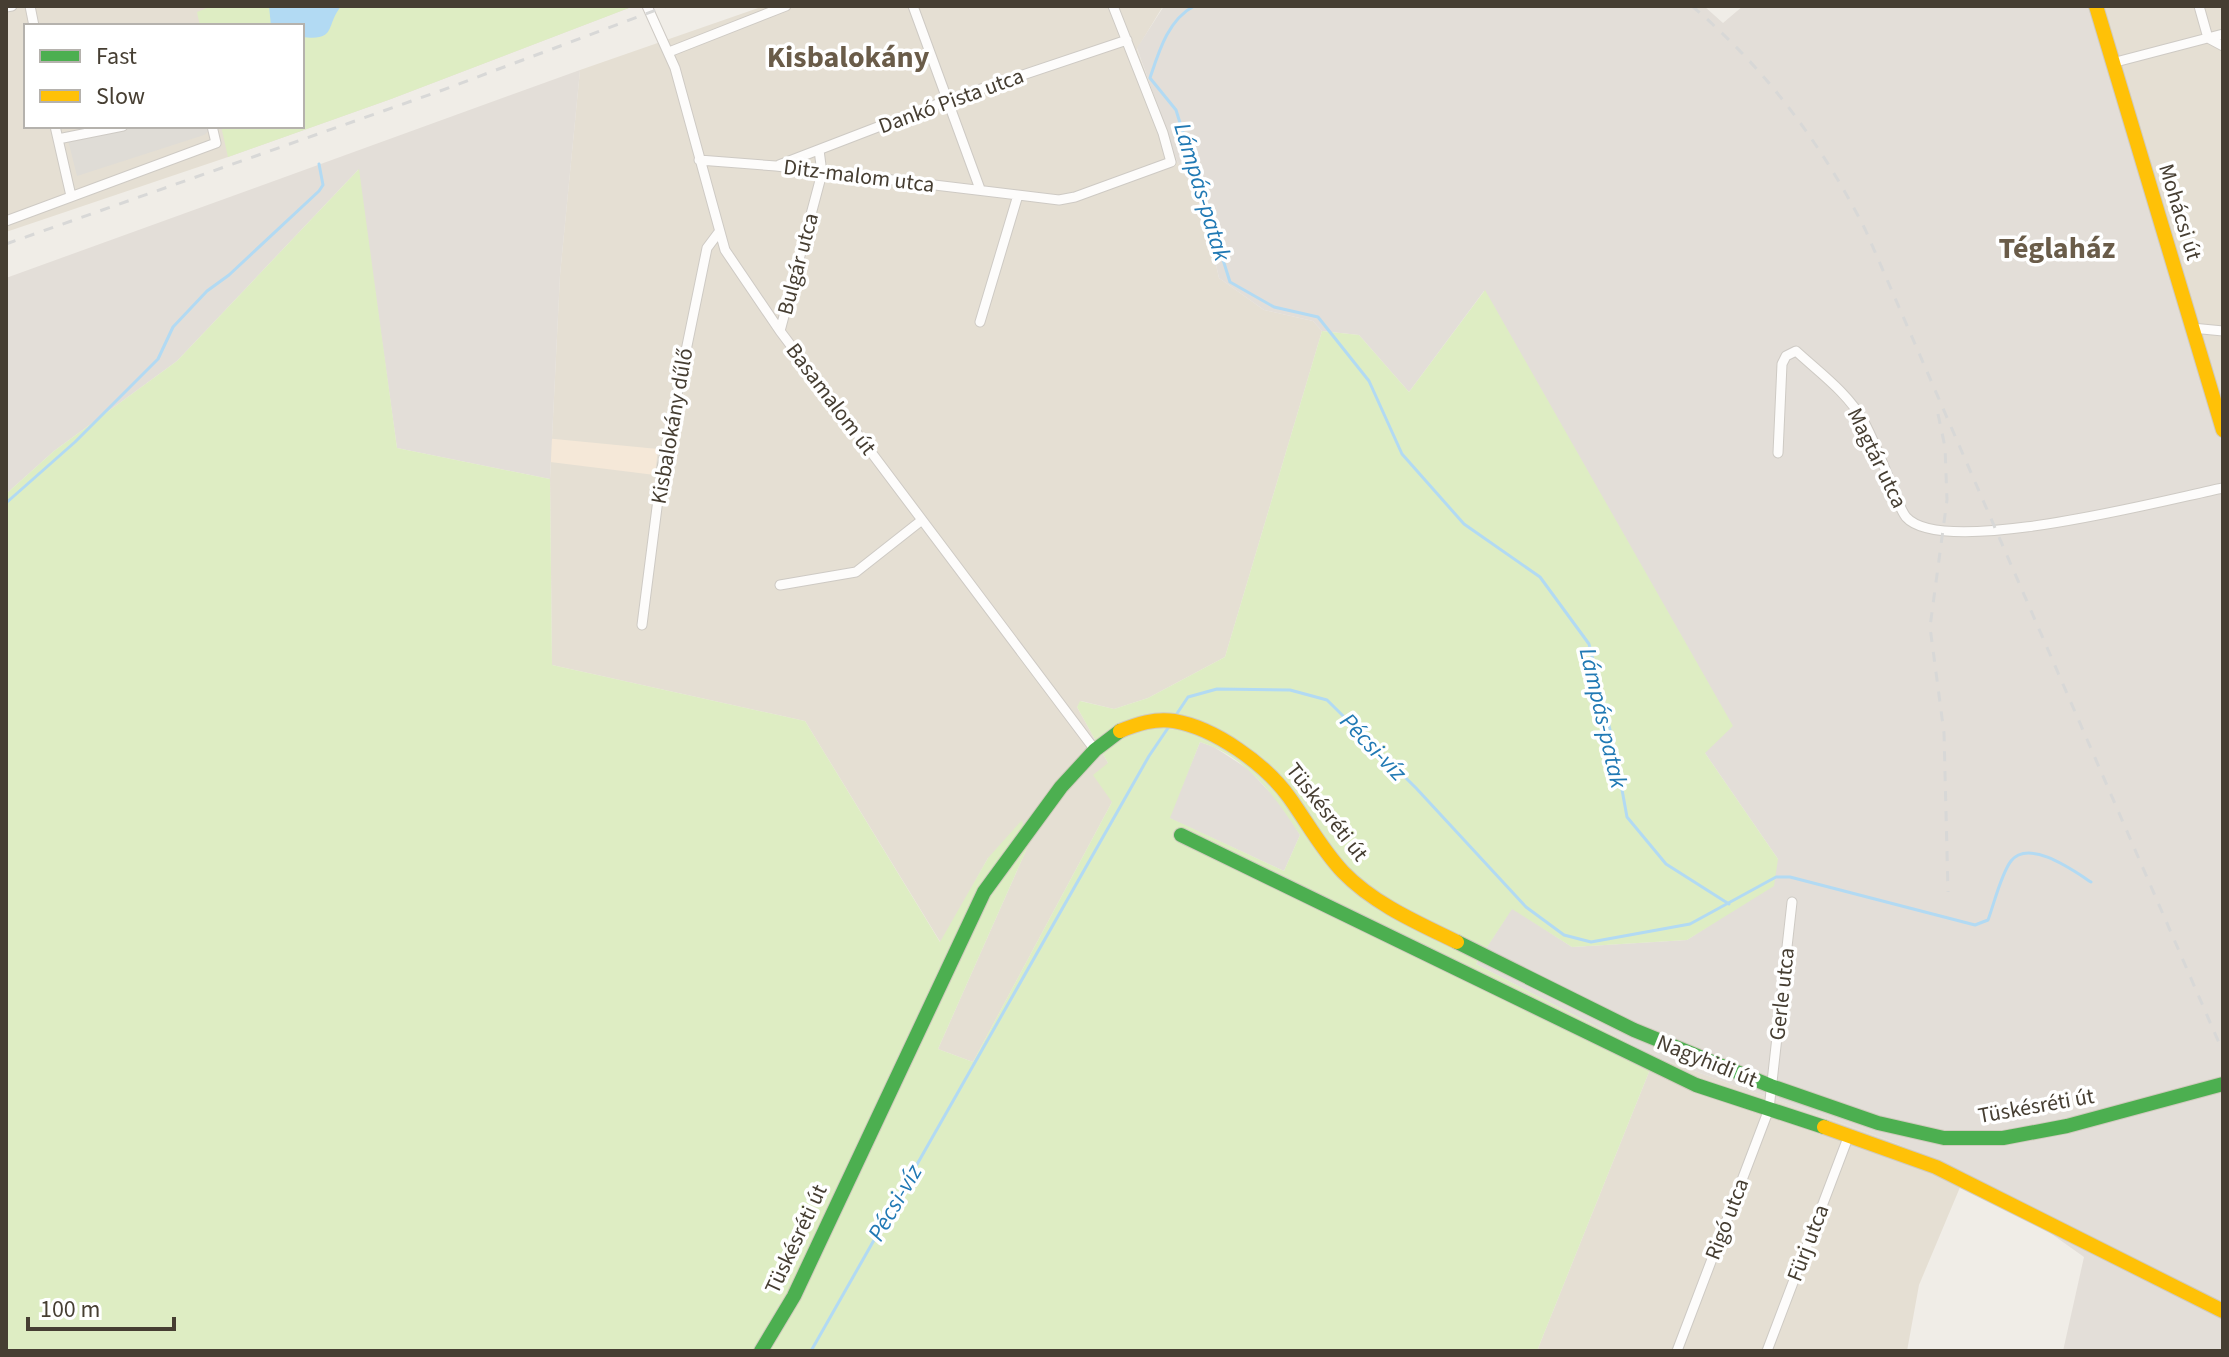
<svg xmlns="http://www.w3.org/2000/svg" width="2229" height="1357" viewBox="0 0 2229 1357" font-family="'Source Sans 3',sans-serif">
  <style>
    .residential { fill: #e5dfd3; fill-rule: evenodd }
    .commercial { fill: #f5e8d8 }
    .industrial { fill: #e3ded8 }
    .green { fill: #deedc3; fill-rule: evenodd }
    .parking { fill: #dfdcd6 }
    .water { fill: #b2daf3 }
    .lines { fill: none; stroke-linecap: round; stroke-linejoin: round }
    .stream { stroke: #b2daf3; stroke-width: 3 }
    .street-casing { stroke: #cecac4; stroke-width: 11 }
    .fast-casing { stroke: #d0cabd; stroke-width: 16 }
    .slow-casing { stroke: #d0cabd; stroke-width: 16 }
    .street { stroke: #fdfcfb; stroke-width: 9 }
    .fast { stroke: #4caf50; stroke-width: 14 }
    .slow { stroke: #ffc107; stroke-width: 14 }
    .rail { stroke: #d8d8d7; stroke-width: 3; stroke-dasharray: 10 10; stroke-linecap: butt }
    .labels { text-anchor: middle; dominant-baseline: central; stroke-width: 7; stroke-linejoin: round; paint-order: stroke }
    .street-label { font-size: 22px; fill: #463e32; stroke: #fff }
    .water-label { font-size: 24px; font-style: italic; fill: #2079b4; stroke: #fff }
    .district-label { font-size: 30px; font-weight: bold; fill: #6a5c49; stroke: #fff }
  </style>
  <rect width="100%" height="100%" fill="#f0ede7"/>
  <path class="residential" d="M6 6H634L391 99 228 157 6 232ZM26 26H302V126H26Z
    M764 6H1163L1137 49 1177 161 1202 202 1219 278 1264 310 1313 321 1322 331 1225 657 1148 698 1114 709 1081 701 1077 707 1108 763 1112 802 973 1062 938 1049 1028 846 988 858 941 943 805 721 552 665 550 479 560 275 580 70Z
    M2101 6H2223V411Z
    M1655 1057 1885 1139 1966 1173 1919 1285 1907 1351H1537Z"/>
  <path class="commercial" d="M534 437 658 449 655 475 405 444Z"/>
  <path class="industrial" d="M1164 6H1704L1723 23 1743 6H2101L2223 411V1351H2063L2084 1257 1966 1173 1885 1139 1655 1057 1476 964 1512 908 1572 947 1687 940 1724 916 1778 859 1705 753 1484 291 1409 392 1359 335 1322 331 1313 321 1264 310 1219 278 1202 202 1177 161 1137 48Z
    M580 70 560 275 550 479 397 448 358 170 177 361 54 451 6 494V278Z
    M1200 742 1214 747 1248 769 1282 805 1300 835 1284 871 1169 818Z"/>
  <path class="green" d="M212 6H634L391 99 228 157 221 126H302V26H200L197 12Z
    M359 169 397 448 550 479 552 665 805 721 940 942 988 858 1022 820 1028 846 938 1049 973 1062 1112 802 1093 775 1108 763 1077 707 1080 701 1114 709 1148 698 1225 657 1322 331 1359 335 1409 392 1485 290 1733 726 1705 753 1778 859 1774 886 1687 940 1572 947 1512 909 1476 964 1655 1057 1537 1351H6V494L54 451 177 361ZM1200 742C1246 756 1276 797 1300 835L1284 871 1170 818Z"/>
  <path class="parking" d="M102 126H214L204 135 77 176 66 132Z"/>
  <path class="water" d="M269 6H341C325 27 337 41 302 37V26H271Z"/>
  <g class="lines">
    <path class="stream" d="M1194 6C1168 20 1159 51 1150 78L1176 110 1230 282 1274 307 1318 317 1369 381 1402 454 1464 524 1540 577 1589 644 1614 746 1627 817 1666 864 1729 904
      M6 503 75 442 158 359 173 327 207 291 229 275 319 191 323 185 319 164
      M1176 715 1188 697 1217 689 1290 690 1327 700 1416 788 1526 907 1564 935 1591 942 1690 924 1776 877H1790L1975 925 1988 920C1994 904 2001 874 2011 861 2029 838 2074 871 2091 882
      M811 1351 1149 756 1170 725"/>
    <defs>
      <path id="street" d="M30 6 34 26
        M647 6 675 68 725 250 780 331 1095 750
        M913 6 980 189
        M2199 6 2208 38 2223 46
        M6 7 12 6
        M669 52 786 6
        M2112 63 2223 34
        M55 126 71 196
        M58 139 123 126
        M699 160 776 166 1059 200 1075 197 1171 162 1163 133 1113 6
        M779 165 948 100 1127 40
        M6 221 216 143 212 126
        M980 322 1018 195
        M2192 328 2223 331
        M780 331 822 173 819 150
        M1778 453 1782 364 1786 356 1796 351C1820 373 1848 393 1864 422 1875 443 1884 466 1893 489 1897 498 1900 509 1906 517 1943 559 2168 499 2223 488
        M780 585 856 572 922 520
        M642 625 662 468 707 248 719 232
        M1677 1351 1769 1109 1792 902
        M1767 1351 1849 1135"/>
      <path id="fast" d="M1181 835 1696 1085 1824 1127
        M1457 942 1634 1030 1771 1086 1878 1123 1944 1138H2003L2067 1126 2223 1084
        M761 1351 794 1296 984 892 1061 787 1095 750 1120 731"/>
      <path id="slow" d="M2096 6 2223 430
        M1120 731C1137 724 1155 718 1174 721 1215 728 1265 764 1289 797 1307 822 1322 850 1343 872 1374 904 1418 923 1457 942
        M1824 1127 1936 1167 2223 1311"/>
    </defs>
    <use href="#street" class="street-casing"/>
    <use href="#fast" class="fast-casing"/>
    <use href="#slow" class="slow-casing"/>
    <use href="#street" class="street"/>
    <use href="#fast" class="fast"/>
    <use href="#slow" class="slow"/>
    <path class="rail" d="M1692 6C1766 69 1821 143 1865 229L2223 1052
      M6 244 440 91 667 6
      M1938 414 1945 447 1947 500 1930 627 1944 733 1948 892"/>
  </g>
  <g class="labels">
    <g class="street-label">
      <text transform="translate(951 101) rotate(-20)">Dankó Pista utca</text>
      <text transform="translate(859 176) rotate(7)">Ditz-malom utca</text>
      <text transform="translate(2180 212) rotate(73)">Mohácsi út</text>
      <text transform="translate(798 264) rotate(-75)">Bulgár utca</text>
      <text transform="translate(831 399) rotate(53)">Basamalom út</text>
      <text transform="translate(672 426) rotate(-80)">Kisbalokány dűlő</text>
      <text transform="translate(1877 458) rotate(64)">Magtár utca</text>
      <text transform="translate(1327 812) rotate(52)">Tüskésréti út</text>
      <text transform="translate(1782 994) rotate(-84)">Gerle utca</text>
      <text transform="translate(1707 1061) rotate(22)">Nagyhidi út</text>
      <text transform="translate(2036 1106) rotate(-10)">Tüskésréti út</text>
      <text transform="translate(1727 1219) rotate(-69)">Rigó utca</text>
      <text transform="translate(796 1239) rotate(-65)">Tüskésréti út</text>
      <text transform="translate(1808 1243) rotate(-69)">Fürj utca</text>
    </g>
    <g class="water-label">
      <text transform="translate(1202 192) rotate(73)">Lámpás-patak</text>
      <text transform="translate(1603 718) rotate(77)">Lámpás-patak</text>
      <text transform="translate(1373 747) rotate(46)">Pécsi-víz</text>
      <text transform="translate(895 1203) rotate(-60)">Pécsi-víz</text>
    </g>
    <g class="district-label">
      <text x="848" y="57">Kisbalokány</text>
      <text x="2057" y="248">Téglaház</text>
    </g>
  </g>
  <rect width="2229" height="1357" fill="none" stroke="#463e32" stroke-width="16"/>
  <rect x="24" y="24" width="280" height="104" fill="#ffffff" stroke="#b5b2ad" stroke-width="2"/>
  <rect x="40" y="50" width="40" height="12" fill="#4caf50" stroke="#b5b2ad" stroke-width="2"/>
  <text x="96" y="64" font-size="24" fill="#463e32">Fast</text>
  <rect x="40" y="90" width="40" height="12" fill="#ffc107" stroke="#b5b2ad" stroke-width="2"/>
  <text x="96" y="104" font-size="24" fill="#463e32">Slow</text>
  <path d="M28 1317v12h146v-12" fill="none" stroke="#463e32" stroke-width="4"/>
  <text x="40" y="1317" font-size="24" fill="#463e32" stroke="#ffffff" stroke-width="6" paint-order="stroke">100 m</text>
</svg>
